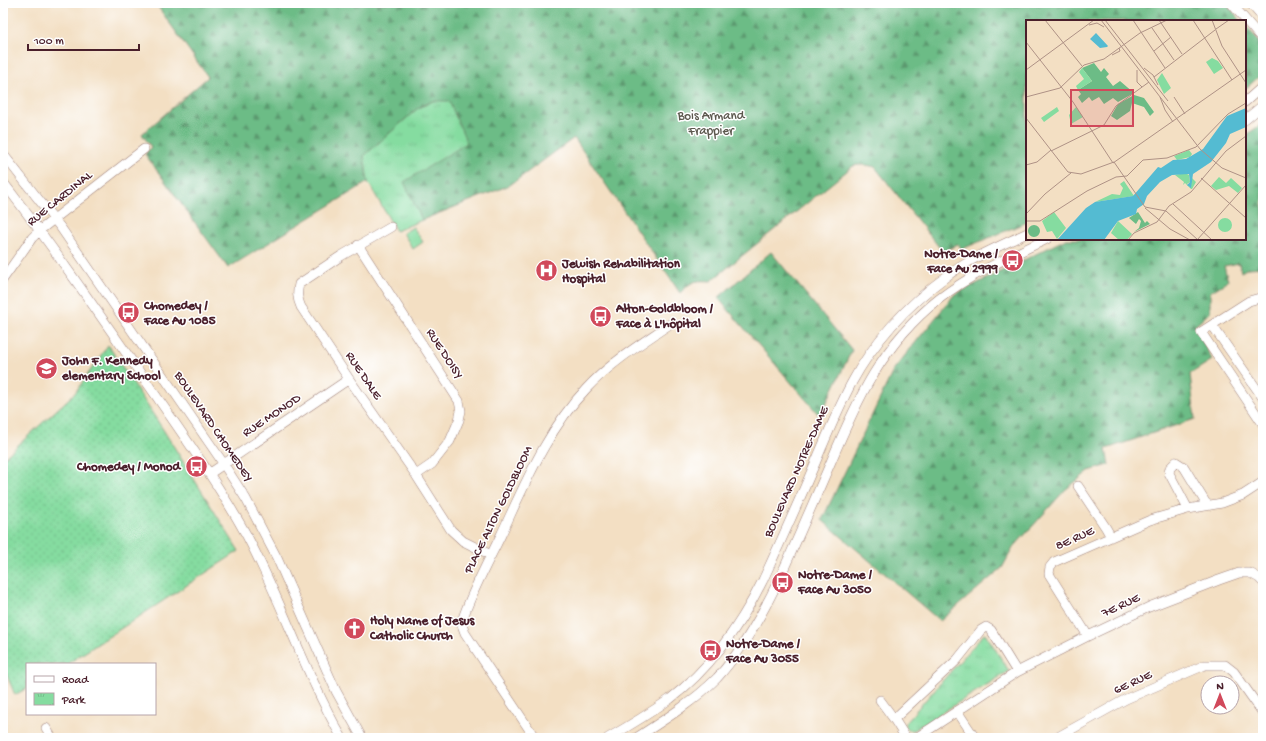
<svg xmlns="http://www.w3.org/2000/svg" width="1266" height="741" viewBox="0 0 1266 741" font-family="'Gochi Hand',sans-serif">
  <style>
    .grass { fill: url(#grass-dots); stroke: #687e66 }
    .forest { fill: url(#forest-firs); stroke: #5b6e58 }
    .park { fill: url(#park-tufts); stroke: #687e66 }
    .garden { fill: #85dca0; stroke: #687e66 }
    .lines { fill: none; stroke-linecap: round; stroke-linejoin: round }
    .minor-casing { stroke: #9e7f77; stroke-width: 10 }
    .minor { stroke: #fff; stroke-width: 9 }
    .labels { text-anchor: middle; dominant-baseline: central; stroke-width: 3; stroke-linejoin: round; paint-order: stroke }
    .park-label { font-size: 13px; fill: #5c584e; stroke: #fff }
    .street-label { font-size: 13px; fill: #4a1f2b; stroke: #fff }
    .poi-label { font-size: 13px; font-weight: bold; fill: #4a1f2b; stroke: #fff; text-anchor: start }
    .inset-road { fill: none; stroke: #af9286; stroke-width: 1 }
    .view { fill: #d1495b; fill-opacity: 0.15; stroke: #d1495b; stroke-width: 2 }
    .inset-edge { fill: none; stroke: #4a1f2b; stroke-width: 2 }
  </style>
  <defs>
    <pattern id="grass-dots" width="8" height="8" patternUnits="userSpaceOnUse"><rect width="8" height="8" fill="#85dca0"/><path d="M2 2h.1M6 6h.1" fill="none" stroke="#74bc8a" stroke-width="1.8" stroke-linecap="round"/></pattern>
    <pattern id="forest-firs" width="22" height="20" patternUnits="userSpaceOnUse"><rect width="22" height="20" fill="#6cbc86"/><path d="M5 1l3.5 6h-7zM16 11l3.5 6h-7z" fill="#5b986e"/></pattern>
    <pattern id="park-tufts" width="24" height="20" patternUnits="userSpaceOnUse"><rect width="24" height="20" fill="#85dca0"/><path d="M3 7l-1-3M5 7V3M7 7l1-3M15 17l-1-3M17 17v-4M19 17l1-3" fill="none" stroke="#74bc8a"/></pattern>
  </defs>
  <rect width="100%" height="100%" fill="#fff"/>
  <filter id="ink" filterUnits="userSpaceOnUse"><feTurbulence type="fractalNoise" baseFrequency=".025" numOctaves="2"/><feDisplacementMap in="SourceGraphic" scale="8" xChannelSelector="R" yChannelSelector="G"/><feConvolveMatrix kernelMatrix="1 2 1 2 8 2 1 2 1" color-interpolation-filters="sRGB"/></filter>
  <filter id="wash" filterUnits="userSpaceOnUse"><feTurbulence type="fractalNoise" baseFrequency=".012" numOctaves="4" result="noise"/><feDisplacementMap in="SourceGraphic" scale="16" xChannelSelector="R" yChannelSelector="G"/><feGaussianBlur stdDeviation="0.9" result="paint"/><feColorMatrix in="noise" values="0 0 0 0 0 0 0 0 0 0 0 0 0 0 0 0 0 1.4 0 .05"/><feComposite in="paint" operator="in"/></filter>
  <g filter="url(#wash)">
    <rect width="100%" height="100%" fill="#f3dfc3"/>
    <path class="grass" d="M108 345 164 431 239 551 67 664H27V688L15 695 3 666V459L75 393Z"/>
    <path class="forest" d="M158 3H1226L1241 21H1027V222L962 249 958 244 943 252 875 167C868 165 861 164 853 166L711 281C694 280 692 281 680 293L574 138 510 185 422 220 403 182 433 101 417 109 364 156 368 182 228 268 145 154 151 147 142 134 208 77 156 4Z
      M1245 25 1263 46V73L1245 89Z
      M1263 123V267L1248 268 1241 272 1239 263 1224 266 1228 281 1210 292V312L1195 326 1212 360 1190 374 1195 419 1106 449 1109 465 1089 471 1065 490 1013 548 1002 568 940 621 822 520 894 369 954 295 1066 239H1245V136Z
      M771 252 852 350 820 416 718 298Z"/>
    <path class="park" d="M433 101H449L467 143 404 182 422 220 396 231 368 182 364 156 417 109Z
      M985 633 1009 671 914 730H908L905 725V723Z"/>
    <path class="garden" d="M413 227 423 242 413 249 403 233Z"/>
  </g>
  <g filter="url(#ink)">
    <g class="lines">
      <defs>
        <path id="minor" d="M1231 3 1263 40
          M1250 3 1263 18
          M1245 102 1263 86
          M1245 120 1263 105
          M3 154 61 228 219 457 246 499 277 558 336 691 362 738
          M3 182C52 245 97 311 143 377 179 429 216 480 247 536 282 602 305 673 342 738
          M391 227 341 256 299 284C297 293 297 298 301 307L349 379 416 475 451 530 463 541 491 555
          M358 245 459 401 461 411 459 420 450 441 432 464 416 475
          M3 279 32 238 40 230 144 149
          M1263 297 1249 301 1201 332 1263 424
          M1212 325 1263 398
          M209 474 349 379
          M1078 486 1106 528 1111 537
          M1188 509 1169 473 1170 468 1176 462 1184 467 1207 505
          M1088 636 1049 574 1050 567 1054 562 1150 520 1188 509 1222 503 1243 495 1263 482
          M880 700 894 719 906 738
          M957 711 975 738
          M894 719 957 660 981 630 986 627 991 630 1017 672
          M46 728 52 738
          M535 738 465 633 462 625 463 618C473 589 488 562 501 535 525 484 547 430 586 389 610 363 641 344 670 324
          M608 738C629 726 650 713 670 699 711 668 740 626 763 580 781 541 799 501 816 461 827 435 838 409 851 384 874 341 907 305 947 276 971 258 1000 246 1027 233
          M636 738C664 720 693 702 717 678 743 650 765 609 781 575 798 538 814 501 830 464 857 400 882 344 939 299 971 274 1009 257 1047 239
          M916 738 1017 672 1088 636 1149 607 1219 580 1239 573H1250L1259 578 1263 582
          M1056 738 1126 699 1205 665H1225L1234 672 1263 713"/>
      </defs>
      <use href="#minor" class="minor-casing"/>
      <use href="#minor" class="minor"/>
    </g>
  </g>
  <defs>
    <symbol id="bus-disc" viewBox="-11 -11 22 22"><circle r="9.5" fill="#d1495b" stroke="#fff"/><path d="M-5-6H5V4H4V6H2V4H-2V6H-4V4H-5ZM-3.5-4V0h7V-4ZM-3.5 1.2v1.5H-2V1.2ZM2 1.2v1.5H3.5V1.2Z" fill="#fff"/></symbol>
    <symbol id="hospital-disc" viewBox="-11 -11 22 22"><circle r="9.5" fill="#d1495b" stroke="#fff"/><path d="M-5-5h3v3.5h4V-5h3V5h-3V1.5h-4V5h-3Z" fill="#fff"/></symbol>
    <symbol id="school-disc" viewBox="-11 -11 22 22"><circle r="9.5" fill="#d1495b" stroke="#fff"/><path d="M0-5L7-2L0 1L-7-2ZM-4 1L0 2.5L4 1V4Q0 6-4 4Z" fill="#fff"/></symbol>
    <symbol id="church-disc" viewBox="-11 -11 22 22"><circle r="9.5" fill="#d1495b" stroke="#fff"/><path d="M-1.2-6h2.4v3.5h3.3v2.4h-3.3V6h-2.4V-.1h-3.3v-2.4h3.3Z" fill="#fff"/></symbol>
  </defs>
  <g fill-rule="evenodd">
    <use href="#bus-disc" x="1000" y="248" width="25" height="25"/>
    <use href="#hospital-disc" x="534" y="258" width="25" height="25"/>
    <use href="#bus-disc" x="116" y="300" width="25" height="25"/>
    <use href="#bus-disc" x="588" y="304" width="25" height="25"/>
    <use href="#school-disc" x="34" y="356" width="25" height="25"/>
    <use href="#bus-disc" x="184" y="454" width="25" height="25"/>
    <use href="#bus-disc" x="770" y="570" width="25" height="25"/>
    <use href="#church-disc" x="342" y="616" width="25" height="25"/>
    <use href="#bus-disc" x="698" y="638" width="25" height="25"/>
  </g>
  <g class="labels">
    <g class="park-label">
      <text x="711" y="116">Bois Armand<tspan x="711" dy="15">Frappier</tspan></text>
    </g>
    <g class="street-label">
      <text transform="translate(60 199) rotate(-39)">RUE CARDINAL</text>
      <text transform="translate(444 354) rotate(57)">RUE DOISY</text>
      <text transform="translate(363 376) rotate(56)">RUE DALE</text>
      <text transform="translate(272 416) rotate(-34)">RUE MONOD</text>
      <text transform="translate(213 427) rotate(56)">BOULEVARD CHOMEDEY</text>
      <text transform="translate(797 472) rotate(-66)">BOULEVARD NOTRE-DAME</text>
      <text transform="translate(499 510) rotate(-64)">PLACE ALTON GOLDBLOOM</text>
      <text transform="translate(1075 539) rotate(-24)">8E RUE</text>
      <text transform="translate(1121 606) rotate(-25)">7E RUE</text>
      <text transform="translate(1133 683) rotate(-25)">6E RUE</text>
    </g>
    <g class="poi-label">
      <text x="998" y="254" text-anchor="end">Notre-Dame /<tspan x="998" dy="15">Face Au 2999</tspan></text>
      <text x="562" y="264">Jewish Rehabilitation<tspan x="562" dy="15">Hospital</tspan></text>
      <text x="144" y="306">Chomedey /<tspan x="144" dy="15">Face Au 1085</tspan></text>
      <text x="616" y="309">Alton-Goldbloom /<tspan x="616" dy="15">Face à L'hôpital</tspan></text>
      <text x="62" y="361">John F. Kennedy<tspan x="62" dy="15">elementary School</tspan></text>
      <text x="180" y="467" text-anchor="end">Chomedey / Monod</text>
      <text x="798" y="575">Notre-Dame /<tspan x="798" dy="15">Face Au 3050</tspan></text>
      <text x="370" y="621">Holy Name of Jesus<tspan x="370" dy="15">Catholic Church</tspan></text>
      <text x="726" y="644">Notre-Dame /<tspan x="726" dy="15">Face Au 3055</tspan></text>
    </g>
  </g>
  <g transform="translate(1026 20)">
    <rect width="220" height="220" fill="#f3dfc3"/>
    <path d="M50 87 57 97 45 104 43 95ZM163 130 166 134 164 137 151 140 148 136Z" fill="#85dca0"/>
    <path d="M68 43 75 52 78 48 83 54 80 57 87 66 94 61 108 73 92 82 87 78 78 84 73 77 66 81 63 77 56 83 52 77 55 74 52 70 66 61 56 48ZM108 75 118 78 128 92 124 96 118 87 106 83 104 91 91 100 85 96 92 84ZM112 192 119 203 121 201 124 204 108 212 113 208 115 201 113 199 110 204 103 198ZM2 211a6 6 0 1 1 12 0a6 6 0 1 1-12 0Z" fill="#6cbc86"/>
    <path d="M136 53 145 68 138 74 131 60Z" fill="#85dca0"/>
    <path d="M186 38 192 41 197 48 188 54 180 42ZM56 48 66 61 52 70 50 66 58 59 53 52ZM31 87 33 91 18 102 15 98ZM159 153 163 155 164 162 161 164 164 167 165 157 170 162 166 169H165L159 163 157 165 158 162 149 155ZM193 157 200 163 205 158 216 168 212 173 203 166 190 170 185 166ZM98 161 108 176 69 182 86 174 94 175 97 168 94 164ZM28 192 40 208 31 219 26 211 21 212 16 201ZM192 205a7 7 0 1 1 14 0a7 7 0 1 1-14 0ZM92 201 106 214 101 220H93L85 213Z" fill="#85dca0"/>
    <path d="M70 13 82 26 81 27 74 28 64 19ZM220 88V107L204 114 200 123 185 142 167 154 165 168 161 165 164 162 163 154 146 155 134 162 121 176 118 184 111 189 110 194 92 201 78 220H31L60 188 69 182 107 176 132 147 135 148 147 140 160 139 177 129 201 96Z" fill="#54bbd2"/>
    <path class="inset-road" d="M19 0 56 46M75 0 174 129 196 148 220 158M79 0 142 81M107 0 139 48M133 0 156 34M167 0 206 60M186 0 196 26 220 63M63 5 71 3 78 7M126 8 148 40M190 9 203 0M0 22 47 82 87 143 220 50M128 31 145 17M86 35 94 31 93 28M118 48 127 55 132 65M0 50 68 0M111 50V62L116 67M128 57 189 10M0 77 34 68 58 45 78 39 114 13 141 0M134 77 139 90M148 77 159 94M139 90 147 102M0 98 42 152 55 154 88 142 119 187 140 191 172 220M25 131 78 105 90 86 123 62M0 145 11 142 25 130M175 158 220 198M147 184 186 220M119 188 144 209 164 220M0 194 19 174 45 153M0 201H14L61 171 90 157 101 156 117 140 141 138 170 127 202 94 220 83M102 220 108 213 131 202 143 186 165 172 200 131 220 116M171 220 220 165"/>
    <path class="view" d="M45 70H107V106H45Z"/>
    <rect width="220" height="220" class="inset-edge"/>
  </g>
  <rect width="1266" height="741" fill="none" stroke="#fff" stroke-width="16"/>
  <rect x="26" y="663" width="130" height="52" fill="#ffffff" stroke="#b7a5aa"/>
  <rect x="34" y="676" width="20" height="6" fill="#ffffff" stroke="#b7a5aa"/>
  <text x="62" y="683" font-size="12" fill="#4a1f2b">Road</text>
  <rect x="34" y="693" width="20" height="12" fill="url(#park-tufts)" stroke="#b7a5aa"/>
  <text x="62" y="703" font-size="12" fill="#4a1f2b">Park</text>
  <g transform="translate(1220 695)"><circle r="19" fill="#ffffff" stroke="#b7a5aa"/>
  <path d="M0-3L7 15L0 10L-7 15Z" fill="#d1495b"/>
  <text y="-6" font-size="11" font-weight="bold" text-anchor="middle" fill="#4a1f2b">N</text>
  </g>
  <path d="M28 44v6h111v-6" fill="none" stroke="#4a1f2b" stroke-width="2"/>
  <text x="34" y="44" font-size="12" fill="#4a1f2b" stroke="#ffffff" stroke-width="3" paint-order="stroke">100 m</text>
</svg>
